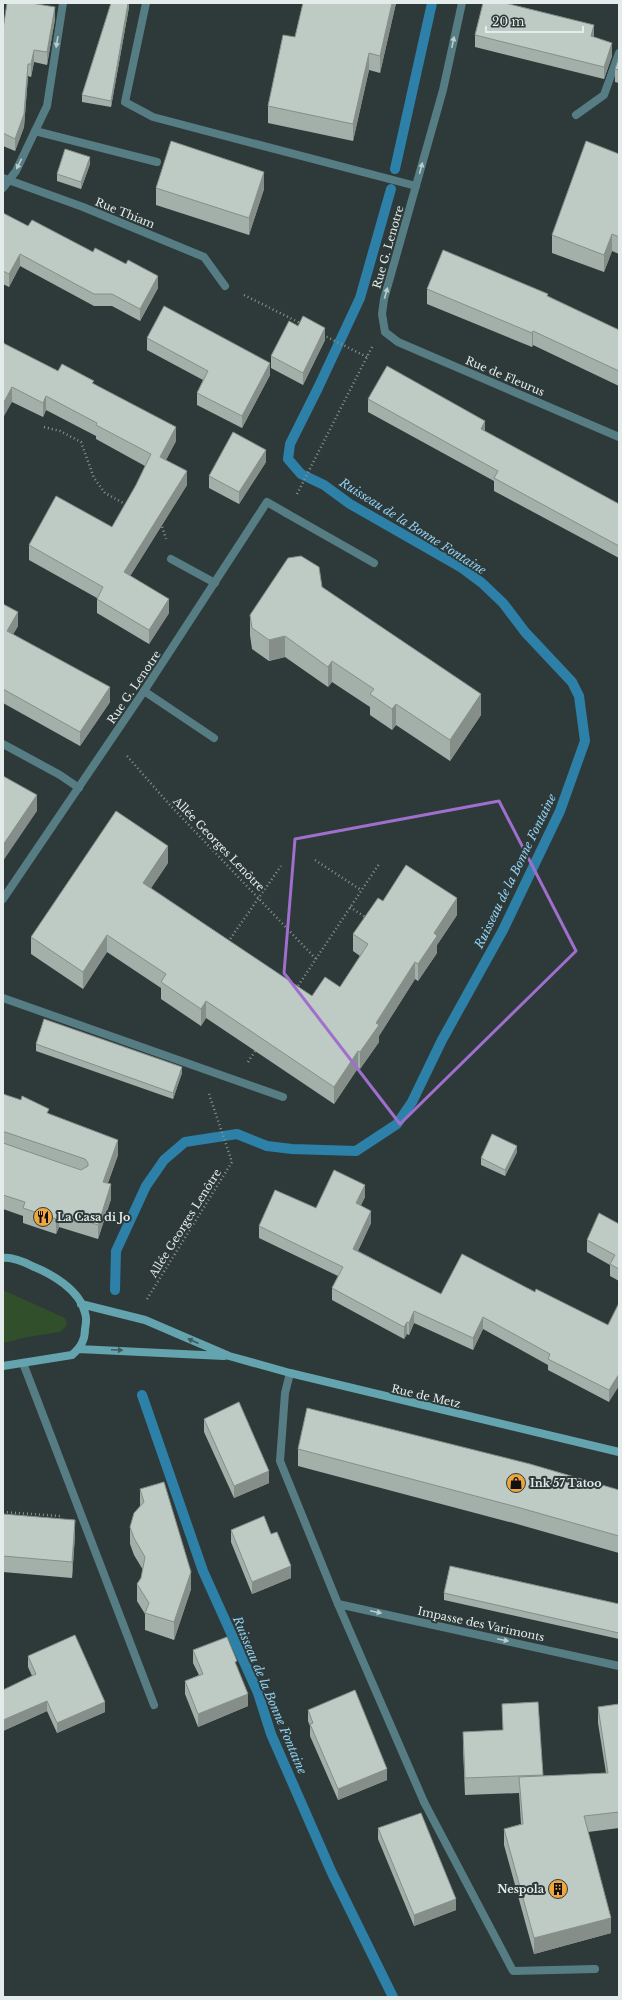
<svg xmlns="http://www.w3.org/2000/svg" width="622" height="2000" viewBox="0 0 622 2000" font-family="'Libre Baskerville',serif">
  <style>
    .green { fill: #304f2a }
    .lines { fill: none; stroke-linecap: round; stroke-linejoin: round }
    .stream { stroke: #2d81a9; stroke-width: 10 }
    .path { stroke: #8a9493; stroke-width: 2.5; stroke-dasharray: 1 3; stroke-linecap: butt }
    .lane { stroke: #567d84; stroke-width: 8 }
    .street { stroke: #567d84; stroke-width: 8 }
    .secondary { stroke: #64a4af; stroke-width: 8 }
    .wall { fill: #a3afa9 }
    .shaded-wall { fill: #858e89 }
    .building { fill: #becbc4; stroke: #858e89 }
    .oneway { fill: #b9cbcc }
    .oneway2 { fill: #3e5a5c }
    .marked { fill: none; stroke: #a06fce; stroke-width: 3; stroke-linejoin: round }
    .labels { text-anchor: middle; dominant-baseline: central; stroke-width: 4; stroke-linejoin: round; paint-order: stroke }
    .street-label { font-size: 11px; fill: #e4eceb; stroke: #2e3a39 }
    .poi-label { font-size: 11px; font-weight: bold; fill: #e4eceb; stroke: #2e3a39; text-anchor: start }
    .water-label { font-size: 12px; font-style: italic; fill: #94d1f2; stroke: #2e3a39 }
  </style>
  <rect width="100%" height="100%" fill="#2e3a39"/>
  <path class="green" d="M3 1290 63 1317 66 1320 67 1325 60 1332 27 1337 3 1343Z"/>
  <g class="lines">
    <path class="stream" d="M395 169 432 3
      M115 1290 116 1251 146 1186 164 1160 185 1142 237 1134 267 1146 292 1149 356 1151 397 1124 412 1102 442 1040 503 930 560 811 585 741 579 696 572 682 525 632 503 603 482 583 462 568 350 504 324 485 301 474 288 459 290 444 318 388 360 298 391 189
      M142 1395 203 1571 258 1693 271 1734 332 1873 393 1997"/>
    <path class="path" d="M244 295 302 324
      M323 335 367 357
      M44 427 60 431 81 442 94 478 105 493 127 505
      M297 494 372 347
      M161 523 166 539
      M127 756 169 804 316 959
      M315 860 361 890
      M350 907 368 919
      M228 942 281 866
      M296 989 379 864
      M248 1062 257 1048
      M147 1299 232 1162 209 1094
      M3 1512 60 1516"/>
    <path class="lane" d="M146 3 125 102 153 117 416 186
      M576 115 604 95 619 53
      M35 131 157 162
      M286 513 374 563
      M171 559 215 583
      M144 691 214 738
      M3 998 283 1097
      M23 1363 154 1705
      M424 1802 513 1971 595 1969"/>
    <path class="street" d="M462 3 443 90 384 299 382 314 385 332 398 342 619 437
      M3 178 83 207 204 257 225 286
      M3 188 16 171 47 106 63 3
      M3 744 60 775 79 788
      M3 899 144 691 267 502 286 513
      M290 1373 285 1393 280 1461 338 1604 424 1802
      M338 1604 619 1666"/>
    <path class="secondary" d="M3 1258C12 1257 24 1262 32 1266 52 1274 80 1290 85 1313 87 1318 86 1324 85 1329 85 1340 81 1347 72 1355L3 1366
      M81 1304 145 1320 229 1356 290 1373 619 1452
      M78 1349 224 1356"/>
  </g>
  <path class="wall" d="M129 3V7L111 107 82 102V95Z
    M303 3H396L380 73 369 70 353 141 268 123V106L295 37Z
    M55 19 47 65 34 62 31 77 28 76 24 127 15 151 3 146V29Z
    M475 35 594 37 612 56 604 79 475 47Z
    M619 57V83L615 82V69Z
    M619 154V254L612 251 604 272 552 253V235Z
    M90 164 81 189 57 181V174Z
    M156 188 264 189 249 235 156 205Z
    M3 213 28 226 158 288 140 321 112 306H94L20 266 9 287 3 284Z
    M427 289 548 296 619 330V386L533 345 532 347 427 304Z
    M147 338 270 375 242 428 197 405V393L203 380 147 350Z
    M325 340 303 385 271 368V356Z
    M3 343 58 371 94 384 176 441 166 460 187 485 130 576 169 613 149 644 97 613V598L29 560V545L112 527 136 485 145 466 96 439V436L46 410 43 417 12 402Z
    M368 399 485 431 619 504V558L494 491V481L368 412Z
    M266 462 239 504 209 488V476Z
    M322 587 481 715 450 761 396 725 392 730 370 715V707L332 682 328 687 285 657 269 661 252 649 250 635V615Z
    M3 604 18 626 13 634 110 702 80 746 3 703Z
    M168 863 151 888 312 996 340 987 360 956 353 951V934L383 901 457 915 437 945V953L418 981 415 979 379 1036V1042L360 1069 358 1068 334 1104 206 1018 201 1026 161 999V988L107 952 83 989 31 954V937Z
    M36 1044 182 1073 173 1099 36 1051Z
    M3 1094 49 1114 118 1155 108 1183 111 1199 98 1239 59 1227 56 1234 23 1223V1216L3 1209Z
    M517 1152 505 1176 481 1165V1158Z
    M365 1197 361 1205 371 1223 358 1251 441 1294 535 1292 608 1325 619 1303 609 1402 548 1370V1365L483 1329 473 1350 414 1323 409 1335 407 1334 404 1339 332 1300V1288L338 1276 259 1238V1226L316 1208Z
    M619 1224V1281L610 1276V1265L587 1252V1240Z
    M204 1419 269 1483 234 1498 204 1432Z
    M298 1449 619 1490V1553L517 1524 298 1466Z
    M140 1489 191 1589 174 1640 145 1630V1614L137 1601V1584L141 1578 143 1570 134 1555 130 1544V1527L140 1506Z
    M3 1514 75 1535 72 1578 3 1572Z
    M231 1530 291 1578 252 1594 231 1542Z
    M444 1593 619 1604V1639L444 1600Z
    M193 1650 237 1666 248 1706 198 1727 185 1694V1681L199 1675 193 1663Z
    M28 1656 105 1712 57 1733 47 1711 3 1731V1690L32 1676 28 1667Z
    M538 1702 543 1776 606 1773 598 1723V1707L619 1704V1828L588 1832 611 1933 534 1954 504 1845V1829L521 1824 519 1793 465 1795 463 1748V1732L503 1730 502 1704Z
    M308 1710 387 1780 338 1800 310 1736V1726L308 1721Z
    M378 1828 456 1910 414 1926 378 1839Z"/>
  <path class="shaded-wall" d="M128 3H129V7L111 107V101Z
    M392 3H396L380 73V56Z
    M55 7V19L47 65V52Z
    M594 25V37L591 36Z
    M612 43V56L604 79V67Z
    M34 50V62L31 77V64Z
    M369 53V70L353 141V124Z
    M28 64V76L24 127 15 151V139Z
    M90 157V164L81 189V182Z
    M264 172V189L249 235V218Z
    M612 234V251L604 272V255Z
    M20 254V266L9 287V274Z
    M158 276V288L140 321V309Z
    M325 328V340L303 385V373Z
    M533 331V345L532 347V333Z
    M270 363V375L242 428V416Z
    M12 387V402L3 418V404Z
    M46 396V410L43 417V403Z
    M485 421V433L481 429Z
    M176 427V441L160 471V457Z
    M266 450V462L239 504V492Z
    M187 471V485L124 586V572Z
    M169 599V613L149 644V630Z
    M18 612V626L7 645V631Z
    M285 636V657L269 661V640Z
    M332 661V682L328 687V667Z
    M110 687V702L80 746V732Z
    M481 694V715L450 761V740Z
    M396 704V725L392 730V709Z
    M37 795V811L3 861V845Z
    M168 846V863L143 900V883Z
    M457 898V915L437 945V953L418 981V964L434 933Z
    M107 935V952L83 989V972Z
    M415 962V979L379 1036V1042L360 1069V1052L376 1023Z
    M206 1001V1018L201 1026V1009Z
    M358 1051V1068L334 1104V1087Z
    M182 1067V1073L173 1099V1093Z
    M118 1140V1155L103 1196V1182Z
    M517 1146V1152L505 1176V1170Z
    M111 1184V1199L98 1239V1225Z
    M365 1185V1197L356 1215V1203Z
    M371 1211V1223L353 1261V1249Z
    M59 1212V1227L56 1234V1219Z
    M414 1311V1323L409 1335V1323Z
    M483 1317V1329L473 1350V1338Z
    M407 1322V1334L404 1339V1327Z
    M619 1374V1386L609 1402V1390Z
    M269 1471V1483L234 1498V1486Z
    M75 1520V1535L72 1578V1562Z
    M291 1566V1578L252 1594V1582Z
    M191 1572V1589L174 1640V1622Z
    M248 1694V1706L198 1727V1714Z
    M47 1701V1711L3 1731V1720Z
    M105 1702V1712L57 1733V1723Z
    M387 1769V1780L338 1800V1789Z
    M456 1899V1910L414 1926V1915Z
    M611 1918V1933L534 1954V1938Z"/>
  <path class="building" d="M7 3H31L55 7 47 52 34 50 31 64H28L24 114 15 139 3 133V29Z
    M111 3H128L111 101 82 95Z
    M303 3H392L380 56 369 53 353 124 268 106 283 35 295 37Z
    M483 3H505L594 25 591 36 612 43 604 67 475 35Z
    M619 57V70L615 69Z
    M171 141 264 172 249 218 156 188Z
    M586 141 619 154V237L612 234 604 255 552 235Z
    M65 149 90 157 81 182 57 174Z
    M3 213 28 226 32 220 93 252 95 248 126 264 128 260 158 276 140 309 112 294H94L20 254 9 274 3 271Z
    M443 250 548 294 547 296 619 330V371L533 331 532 333 427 289Z
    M164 306 270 363 242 416 197 393 208 371 147 338Z
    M303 316 325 328 303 373 271 356 289 321 298 326Z
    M3 343 58 371 62 364 94 381 92 383 176 427 160 457 187 471 124 572 169 599 149 630 97 599 103 587 29 545 56 496 112 527 136 485 151 454 96 425 97 423 46 396 43 403 12 387 3 404Z
    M387 366 485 421 481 429 619 504V546L494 478 498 471 368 399Z
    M233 432 266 450 239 492 209 476Z
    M301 556 319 567 322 587 481 694 450 740 396 704 392 709 370 694 374 689 332 661 328 667 285 636 269 640 252 628 250 615 288 558Z
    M3 604 18 612 7 631 110 687 80 732 3 689Z
    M3 776 37 795 3 845Z
    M116 811 168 846 143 883 312 996 325 977 340 987 368 944 353 934 378 898 383 901 406 865 457 898 434 933 437 936 418 964 415 962 376 1023 379 1025 360 1052 358 1051 334 1087 206 1001 201 1009 161 982 166 974 107 935 83 972 31 937Z
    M44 1019 182 1067 173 1093 36 1044Z
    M3 1094 21 1100 22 1096 49 1109 47 1113 118 1140 103 1182 111 1184 98 1225 59 1212 56 1219 23 1208 25 1202 3 1195V1143L81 1170 88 1166V1163L85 1159 5 1132H3Z
    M492 1134 517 1146 505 1170 481 1158Z
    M334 1170 365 1185 356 1203 371 1211 353 1249 441 1294 462 1254 535 1292 536 1289 608 1325 619 1303V1374L609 1390 548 1359 550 1354 483 1317 473 1338 414 1311 409 1323 407 1322 404 1327 332 1288 343 1267 259 1226 275 1190 316 1208Z
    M599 1213 619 1224V1269L610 1264 615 1255 587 1240Z
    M239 1402 269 1471 234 1486 204 1419Z
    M307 1408 530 1464 619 1490V1536L517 1507 298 1449Z
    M164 1482 191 1572 174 1622 145 1613 149 1603 137 1584 141 1578 145 1557 134 1538 130 1527 134 1513 144 1502 140 1489Z
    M3 1514 75 1520 72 1562 3 1556Z
    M264 1516 271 1534 277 1532 291 1566 252 1582 231 1530Z
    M450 1566 619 1604V1633L444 1593Z
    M75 1635 105 1702 57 1723 47 1701 3 1720V1690L36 1674 28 1656Z
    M227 1637 237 1661 235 1662 248 1694 198 1714 185 1681 203 1674 193 1650Z
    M355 1690 387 1769 338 1789 310 1724 313 1723 308 1710Z
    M538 1702 543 1775 465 1778 463 1732 503 1730 502 1704Z
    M619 1704V1812L584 1816 611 1918 534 1938 504 1829 523 1824 519 1777 608 1773 598 1707Z
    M421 1813 456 1899 414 1915 378 1828Z"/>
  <defs><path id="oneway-solid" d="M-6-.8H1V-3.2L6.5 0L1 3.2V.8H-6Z"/></defs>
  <g class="oneway">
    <use href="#oneway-solid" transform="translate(57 42) rotate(99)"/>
    <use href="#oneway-solid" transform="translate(453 42) rotate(-78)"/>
    <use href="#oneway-solid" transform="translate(19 164) rotate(116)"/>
    <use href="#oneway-solid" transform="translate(421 168) rotate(-75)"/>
    <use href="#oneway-solid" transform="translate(386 293) rotate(-75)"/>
    <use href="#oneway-solid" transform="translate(376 1612) rotate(12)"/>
    <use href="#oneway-solid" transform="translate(503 1640) rotate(12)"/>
  </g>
  <g class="oneway2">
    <use href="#oneway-solid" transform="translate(193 1341) rotate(-156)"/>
    <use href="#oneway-solid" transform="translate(117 1350) rotate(2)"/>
  </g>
  <path class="marked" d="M499 801 576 951 400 1124 284 973 295 839Z"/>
  <defs>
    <symbol id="restaurant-disc" viewBox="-11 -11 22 22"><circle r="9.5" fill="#f0a63e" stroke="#2e3a39"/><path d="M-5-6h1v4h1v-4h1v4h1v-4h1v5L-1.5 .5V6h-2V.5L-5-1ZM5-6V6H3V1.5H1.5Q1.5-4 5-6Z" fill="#111"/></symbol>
    <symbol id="shop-disc" viewBox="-11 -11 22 22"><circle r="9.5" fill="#f0a63e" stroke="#2e3a39"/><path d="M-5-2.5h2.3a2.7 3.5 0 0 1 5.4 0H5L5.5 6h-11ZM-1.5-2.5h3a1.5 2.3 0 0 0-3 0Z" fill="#111"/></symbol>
    <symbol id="building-disc" viewBox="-11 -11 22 22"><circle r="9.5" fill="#f0a63e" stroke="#2e3a39"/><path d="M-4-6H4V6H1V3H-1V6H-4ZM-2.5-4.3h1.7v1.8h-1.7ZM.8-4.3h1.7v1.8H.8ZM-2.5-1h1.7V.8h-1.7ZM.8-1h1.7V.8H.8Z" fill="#111"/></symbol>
  </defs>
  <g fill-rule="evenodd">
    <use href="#restaurant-disc" x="32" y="1206" width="22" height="22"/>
    <use href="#shop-disc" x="505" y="1472" width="22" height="22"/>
    <use href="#building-disc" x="547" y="1878" width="22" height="22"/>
  </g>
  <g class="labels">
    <g class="street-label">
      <text transform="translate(125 213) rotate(22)">Rue Thiam</text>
      <text transform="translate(388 247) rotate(-74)">Rue G. Lenotre</text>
      <text transform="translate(505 376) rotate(23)">Rue de Fleurus</text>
      <text transform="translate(134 687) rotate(-56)">Rue G. Lenotre</text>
      <text transform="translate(219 844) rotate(46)">Allée Georges Lenôtre</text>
      <text transform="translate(185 1223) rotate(-58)">Allée Georges Lenôtre</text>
      <text transform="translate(426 1396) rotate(13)">Rue de Metz</text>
      <text transform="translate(481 1624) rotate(12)">Impasse des Varimonts</text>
    </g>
    <g class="poi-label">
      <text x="57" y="1217">La Casa di Jo</text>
      <text x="530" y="1483">Ink 57 Tatoo</text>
      <text x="544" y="1889" text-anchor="end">Nespola</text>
    </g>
    <g class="water-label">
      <text transform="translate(413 526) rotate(32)">Ruisseau de la Bonne Fontaine</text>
      <text transform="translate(515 871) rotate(-64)">Ruisseau de la Bonne Fontaine</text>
      <text transform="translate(270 1695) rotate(67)">Ruisseau de la Bonne Fontaine</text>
    </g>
  </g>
  <rect width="622" height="2000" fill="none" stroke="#e4eceb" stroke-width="8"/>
  <path d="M486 26v6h97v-6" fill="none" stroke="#e4eceb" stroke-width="2"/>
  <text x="492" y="26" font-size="12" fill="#e4eceb" stroke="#2e3a39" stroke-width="3" paint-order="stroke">20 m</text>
</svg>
